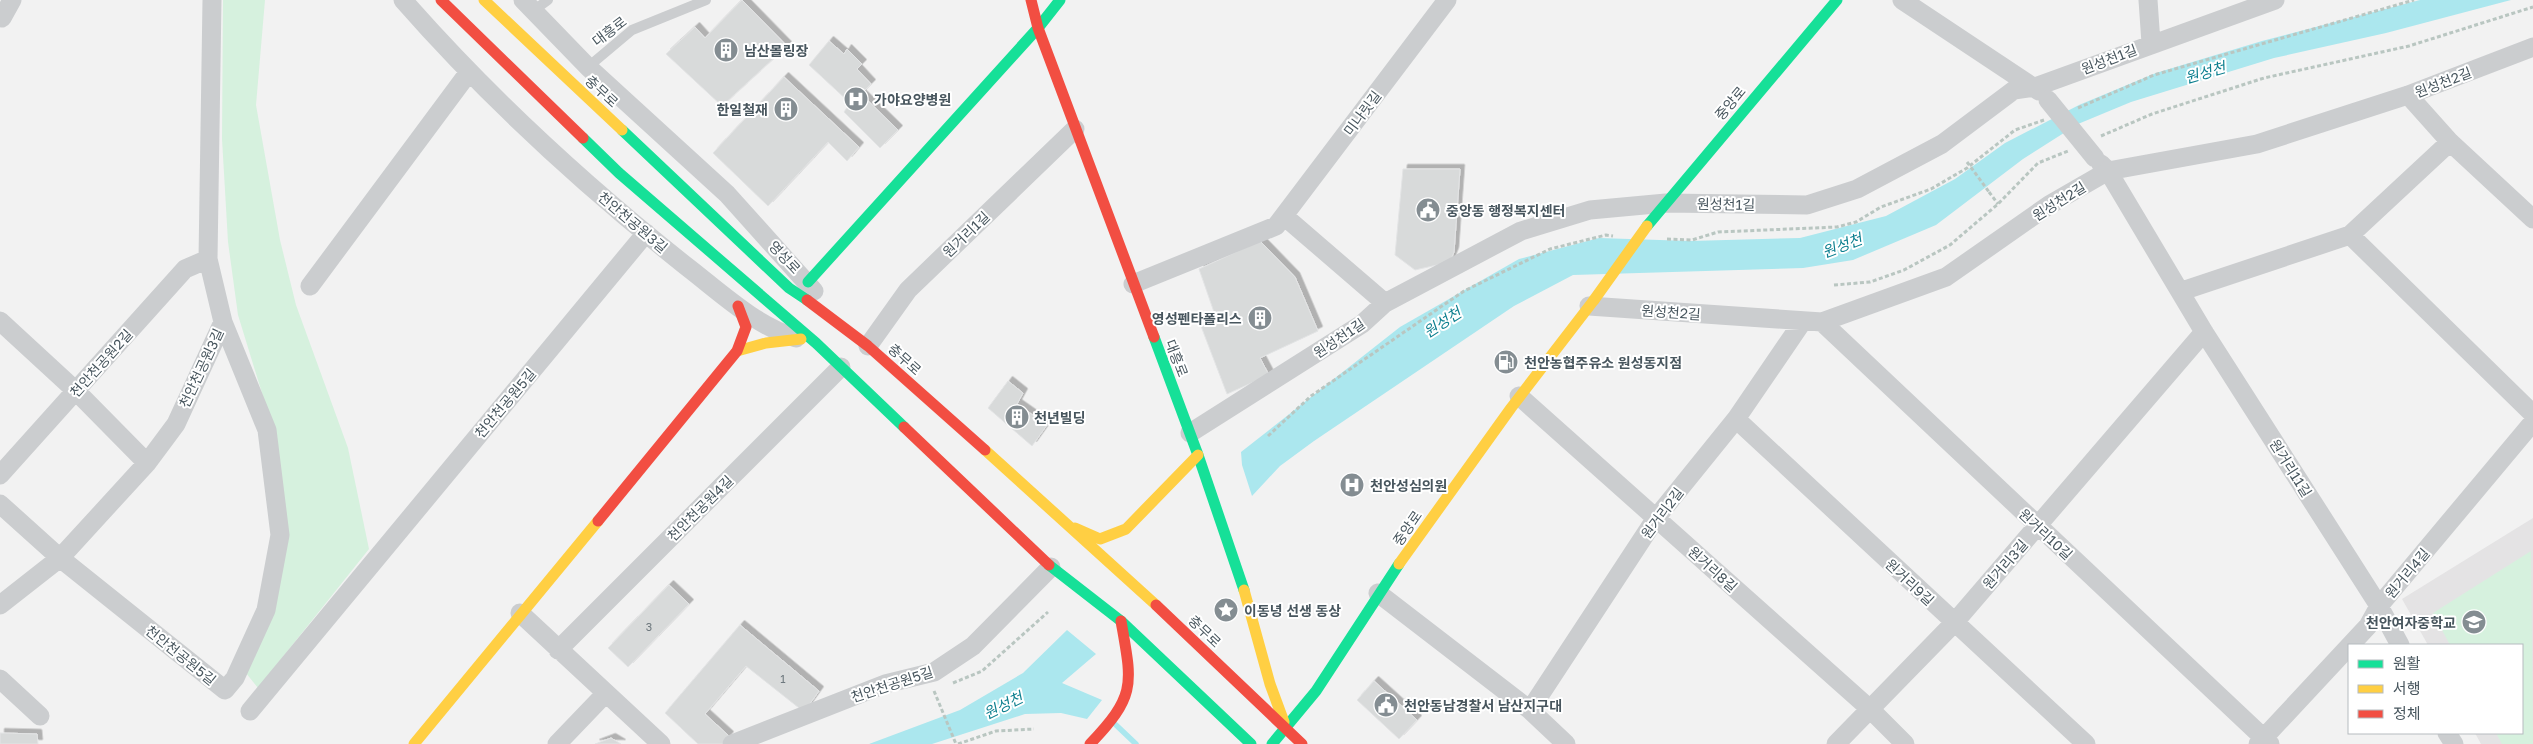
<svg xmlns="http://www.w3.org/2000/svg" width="2533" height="744" viewBox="0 0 2533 744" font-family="'Golos Text','Noto Sans KR',sans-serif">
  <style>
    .education { fill: #e4e3e4 }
    .green { fill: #d6f1de }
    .water { fill: #abe7ee }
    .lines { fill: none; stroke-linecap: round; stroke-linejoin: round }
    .stream { stroke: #abe7ee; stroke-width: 5.5 }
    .building { fill: #d8dada; stroke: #e3e4e5; filter: url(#shadow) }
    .path { stroke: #b9c6c1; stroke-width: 3; stroke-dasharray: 4 2.5; stroke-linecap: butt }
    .lane { stroke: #cbcdcf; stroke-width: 10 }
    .street { stroke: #cbcdcf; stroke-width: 19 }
    .fast { stroke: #16e098; stroke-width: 11 }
    .slow { stroke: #ffcf43; stroke-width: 11 }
    .jam { stroke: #f24e42; stroke-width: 11 }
    .path-bridge { stroke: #b9c6c1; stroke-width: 3; stroke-dasharray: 4 2.5; stroke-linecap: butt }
    .street-bridge { stroke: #cbcdcf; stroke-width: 19 }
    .slow-bridge { stroke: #ffcf43; stroke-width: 11 }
    .labels { text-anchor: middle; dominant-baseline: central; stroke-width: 4; stroke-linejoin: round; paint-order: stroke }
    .number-label { font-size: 11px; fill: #6e787e }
    .street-label { font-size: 14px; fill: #48565e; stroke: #fff }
    .poi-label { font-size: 14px; font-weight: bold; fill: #48565e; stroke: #fff; text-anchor: start }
    .water-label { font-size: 15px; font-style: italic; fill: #0c7f8f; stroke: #fff }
  </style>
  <defs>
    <filter id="shadow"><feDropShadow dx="4.5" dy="-4.5" stdDeviation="0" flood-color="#0004"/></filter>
  </defs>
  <rect width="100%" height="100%" fill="#f2f2f2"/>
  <path class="education" d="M2533 518V744H2481L2475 733H2522V645H2428L2402 599Z"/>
  <path class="green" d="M223 0H265L256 105 280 240 296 305 348 448 369 549 258 688 246 673 272 615 273 429 238 315 228 242 222 139Z
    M2531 551 2533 744H2502L2496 733H2522V645H2450L2433 613Z"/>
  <path class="water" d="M2420 0H2511L2386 33 2274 58 2131 102 2078 124 2023 159 1936 225 1853 260 1803 268 1573 275 1514 306 1314 441 1280 466 1252 496 1242 465 1241 452 1400 327 1519 259 1599 238 1690 241 1800 238 1886 216 1955 179 2005 143 2079 105 2156 73 2262 41Z
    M1067 630 1096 654 1062 683 1102 700 1087 719 1061 713 1025 714 932 744H869L960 710 1023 673Z"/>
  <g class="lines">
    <path class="stream" d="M1116 725 1136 744"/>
  </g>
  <path class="building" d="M742 0 787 46 722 106 666 54 695 27 705 38Z
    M829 41 844 54 847 49 862 64 857 69 871 84 861 94 898 130 880 148 844 112 850 103 809 65Z
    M784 77 859 147 847 161 828 142 768 206 713 153Z
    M1403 169H1460L1454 252 1450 262 1415 270 1395 255Z
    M1260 241 1295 277 1318 331 1260 358 1269 375 1227 394 1199 321 1215 315 1199 269Z
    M1008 381 1023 393 1017 404 1047 425 1032 446 988 408Z
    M669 585 689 604 628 667 608 648Z
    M740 625 819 691 804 712 746 666 705 714 729 736 722 744H698L665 713Z
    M1374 681 1417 720 1399 739 1357 700Z
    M0 733 37 734 38 744H0Z
    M611 738 621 744H595Z"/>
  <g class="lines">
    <path class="path" d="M2078 108 2154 75 2414 0
      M2101 136 2152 114 2264 78 2409 46 2533 7
      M1989 192 1998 204
      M1667 239 1692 240 1718 232 1837 227 1856 222 1881 207 1931 189 1967 168 2015 130 2044 120
      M1834 285 1870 282 1904 270 1950 245 1998 204 2038 163 2068 151
      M1268 436 1311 396 1464 291 1550 249 1606 235 1613 236
      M953 683 982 671 1048 612
      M934 691 956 744
      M958 744 996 731 1034 729"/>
    <path class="lane" d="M533 11 548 0
      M588 67 632 30 706 0"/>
    <path class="street" d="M403 0C489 98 584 185 686 266 720 292 754 325 796 338
      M523 0 588 67 727 194 814 291
      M1902 0 2039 91
      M2148 0 2151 43
      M2 18 12 0
      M2408 95 2450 142 2533 219
      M2101 164 2108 171 2204 332 2379 606 2400 645
      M1284 216 1385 303
      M2350 235 2533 414
      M1133 284 1276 226 1447 0
      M310 286 469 72
      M2182 291 2350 235 2450 142
      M1589 306 1822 322 1946 277 2049 205 2108 171 2257 144 2408 95 2533 47
      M0 321 76 391 147 463
      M1822 322 2270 744
      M868 346 908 290 1075 129
      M1519 396 1870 709 1905 744
      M1736 419 2086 744
      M1190 433 1362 324 1385 303 1521 231 1590 210 1666 203 1807 205 1857 189 1942 144 2014 90 2035 87 2275 0
      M0 475 185 269 208 259
      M0 504 60 558 225 690 235 678 266 610 280 535 267 430 223 322
      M1378 593 1530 710 1566 744
      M0 605 60 558 147 463 176 424 223 322 208 259 212 0
      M520 613 661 744
      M558 650 841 367
      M0 679 40 716
      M1530 710 1656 518 1736 419 1803 321
      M250 711 646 233
      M2447 733 2454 744
      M557 744 605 694
      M732 744 885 684 934 672 973 646 1051 567
      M1836 744 1954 623 2204 332
      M2258 744 2368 626 2379 606 2533 422"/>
    <path class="fast" d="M622 130 789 288 807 300
      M583 138 619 173 816 343 904 427
      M1647 226 1837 0
      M808 282 1038 28 1060 0
      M1154 337 1198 455 1244 590
      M1049 565 1121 621 1251 744
      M1272 744 1316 691 1399 564"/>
    <path class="slow" d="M484 0 622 130
      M737 351 766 343 801 339
      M985 450 1156 605
      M1075 528 1100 539 1126 529 1198 455
      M1399 564 1511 408 1594 300
      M1244 590 1270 684 1284 722
      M414 744 598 521"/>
    <path class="jam" d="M441 0 583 138
      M1031 0 1038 28 1154 337
      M807 300 868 346 985 450
      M904 427 1049 565
      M598 521 737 351 746 327 738 306
      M1156 605 1302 744
      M1090 744C1137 695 1132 684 1121 621"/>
    <path class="path-bridge" d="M1967 162 1989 192"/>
    <path class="street-bridge" d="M2048 100 2095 158"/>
    <path class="slow-bridge" d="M1594 300 1647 226"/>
  </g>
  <defs>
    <symbol id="building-disc" viewBox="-11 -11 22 22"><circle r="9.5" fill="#848d92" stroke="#fff"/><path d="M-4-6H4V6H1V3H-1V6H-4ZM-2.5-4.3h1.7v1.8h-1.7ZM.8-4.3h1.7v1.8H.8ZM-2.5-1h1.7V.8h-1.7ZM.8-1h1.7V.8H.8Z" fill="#fff"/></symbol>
    <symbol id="hospital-disc" viewBox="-11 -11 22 22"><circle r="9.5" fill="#848d92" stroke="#fff"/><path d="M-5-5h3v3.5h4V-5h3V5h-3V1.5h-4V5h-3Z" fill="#fff"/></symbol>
    <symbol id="civic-disc" viewBox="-11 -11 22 22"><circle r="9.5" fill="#848d92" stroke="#fff"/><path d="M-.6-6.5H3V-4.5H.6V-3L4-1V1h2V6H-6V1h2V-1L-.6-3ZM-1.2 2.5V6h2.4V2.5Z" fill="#fff"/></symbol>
    <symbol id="fuel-disc" viewBox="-11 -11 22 22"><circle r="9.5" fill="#848d92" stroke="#fff"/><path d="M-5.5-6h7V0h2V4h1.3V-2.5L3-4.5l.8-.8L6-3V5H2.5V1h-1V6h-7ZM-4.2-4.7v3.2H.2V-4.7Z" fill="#fff"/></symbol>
    <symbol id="sight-disc" viewBox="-11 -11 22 22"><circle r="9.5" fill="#848d92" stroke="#fff"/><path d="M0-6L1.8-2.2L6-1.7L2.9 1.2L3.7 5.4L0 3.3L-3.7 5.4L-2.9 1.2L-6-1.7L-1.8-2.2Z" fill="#fff"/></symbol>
    <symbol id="school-disc" viewBox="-11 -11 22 22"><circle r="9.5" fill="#848d92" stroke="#fff"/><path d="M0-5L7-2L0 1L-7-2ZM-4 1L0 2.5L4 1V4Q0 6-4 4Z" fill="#fff"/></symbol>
  </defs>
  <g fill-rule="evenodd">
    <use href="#building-disc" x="712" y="36" width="28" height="28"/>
    <use href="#hospital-disc" x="842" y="85" width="28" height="28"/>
    <use href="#building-disc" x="772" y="95" width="28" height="28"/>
    <use href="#civic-disc" x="1414" y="196" width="28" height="28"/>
    <use href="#building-disc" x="1246" y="304" width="28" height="28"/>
    <use href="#fuel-disc" x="1492" y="348" width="28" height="28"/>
    <use href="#building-disc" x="1003" y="403" width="28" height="28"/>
    <use href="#hospital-disc" x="1338" y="471" width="28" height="28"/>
    <use href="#sight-disc" x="1212" y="596" width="28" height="28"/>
    <use href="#school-disc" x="2460" y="608" width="28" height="28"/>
    <use href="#civic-disc" x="1372" y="691" width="28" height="28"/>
  </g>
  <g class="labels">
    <g class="number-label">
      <text x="649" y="626">3</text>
      <text x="783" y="678">1</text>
    </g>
    <g class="street-label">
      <text transform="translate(609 31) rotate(-37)">대흥로</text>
      <text transform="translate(2109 59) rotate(-21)">원성천1길</text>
      <text transform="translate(2443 82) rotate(-21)">원성천2길</text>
      <text transform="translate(602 91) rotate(43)">충무로</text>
      <text transform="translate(1730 103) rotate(-50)">중앙로</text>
      <text transform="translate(1362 113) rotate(-53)">미나릿길</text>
      <text transform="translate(2059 201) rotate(-32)">원성천2길</text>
      <text transform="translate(1726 204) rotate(1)">원성천1길</text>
      <text transform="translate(633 222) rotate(40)">천안천공원3길</text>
      <text transform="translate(966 234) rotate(-44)">원거리1길</text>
      <text transform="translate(785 257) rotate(47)">영성로</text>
      <text transform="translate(1671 312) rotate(4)">원성천2길</text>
      <text transform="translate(1339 338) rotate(-34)">원성천1길</text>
      <text transform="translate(1177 358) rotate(69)">대흥로</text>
      <text transform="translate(905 359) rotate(42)">충무로</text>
      <text transform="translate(101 363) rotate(-48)">천안천공원2길</text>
      <text transform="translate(201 368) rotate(-65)">천안천공원3길</text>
      <text transform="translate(505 403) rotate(-50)">천안천공원5길</text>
      <text transform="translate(2291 468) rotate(58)">원거리11길</text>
      <text transform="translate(700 508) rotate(-45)">천안천공원4길</text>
      <text transform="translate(1662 513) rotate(-53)">원거리2길</text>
      <text transform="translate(1407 528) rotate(-55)">중앙로</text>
      <text transform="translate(2046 534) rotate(43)">원거리10길</text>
      <text transform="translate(2005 564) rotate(-49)">원거리3길</text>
      <text transform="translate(1713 569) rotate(42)">원거리8길</text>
      <text transform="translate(2407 573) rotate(-50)">원거리4길</text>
      <text transform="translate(1910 582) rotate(43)">원거리9길</text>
      <text transform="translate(1205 631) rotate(44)">충무로</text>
      <text transform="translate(181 655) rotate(39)">천안천공원5길</text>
      <text transform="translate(892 684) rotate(-18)">천안천공원5길</text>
    </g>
    <g class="poi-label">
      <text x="744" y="50">남산볼링장</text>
      <text x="874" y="99">가야요양병원</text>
      <text x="768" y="109" text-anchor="end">한일철재</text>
      <text x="1446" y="210">중앙동 행정복지센터</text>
      <text x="1242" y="318" text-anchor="end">영성펜타폴리스</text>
      <text x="1524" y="362">천안농협주유소 원성동지점</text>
      <text x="1034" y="417">천년빌딩</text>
      <text x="1370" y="485">천안성심의원</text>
      <text x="1244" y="610">이동녕 선생 동상</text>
      <text x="2456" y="622" text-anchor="end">천안여자중학교</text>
      <text x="1404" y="705">천안동남경찰서 남산지구대</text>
    </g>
    <g class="water-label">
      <text transform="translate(2205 72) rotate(-16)">원성천</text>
      <text transform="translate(1842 245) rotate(-21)">원성천</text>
      <text transform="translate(1442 322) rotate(-33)">원성천</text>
      <text transform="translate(1003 705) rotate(-26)">원성천</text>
    </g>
  </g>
  <rect x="2348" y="644" width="175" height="90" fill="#ffffff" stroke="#b6bbbf"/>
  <rect x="2358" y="660" width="25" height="8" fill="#16e098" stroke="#b6bbbf"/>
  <text x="2393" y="669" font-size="15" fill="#48565e">원활</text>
  <rect x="2358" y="685" width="25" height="8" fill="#ffcf43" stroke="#b6bbbf"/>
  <text x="2393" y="694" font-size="15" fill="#48565e">서행</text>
  <rect x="2358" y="710" width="25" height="8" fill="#f24e42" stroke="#b6bbbf"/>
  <text x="2393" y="719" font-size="15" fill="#48565e">정체</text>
</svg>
